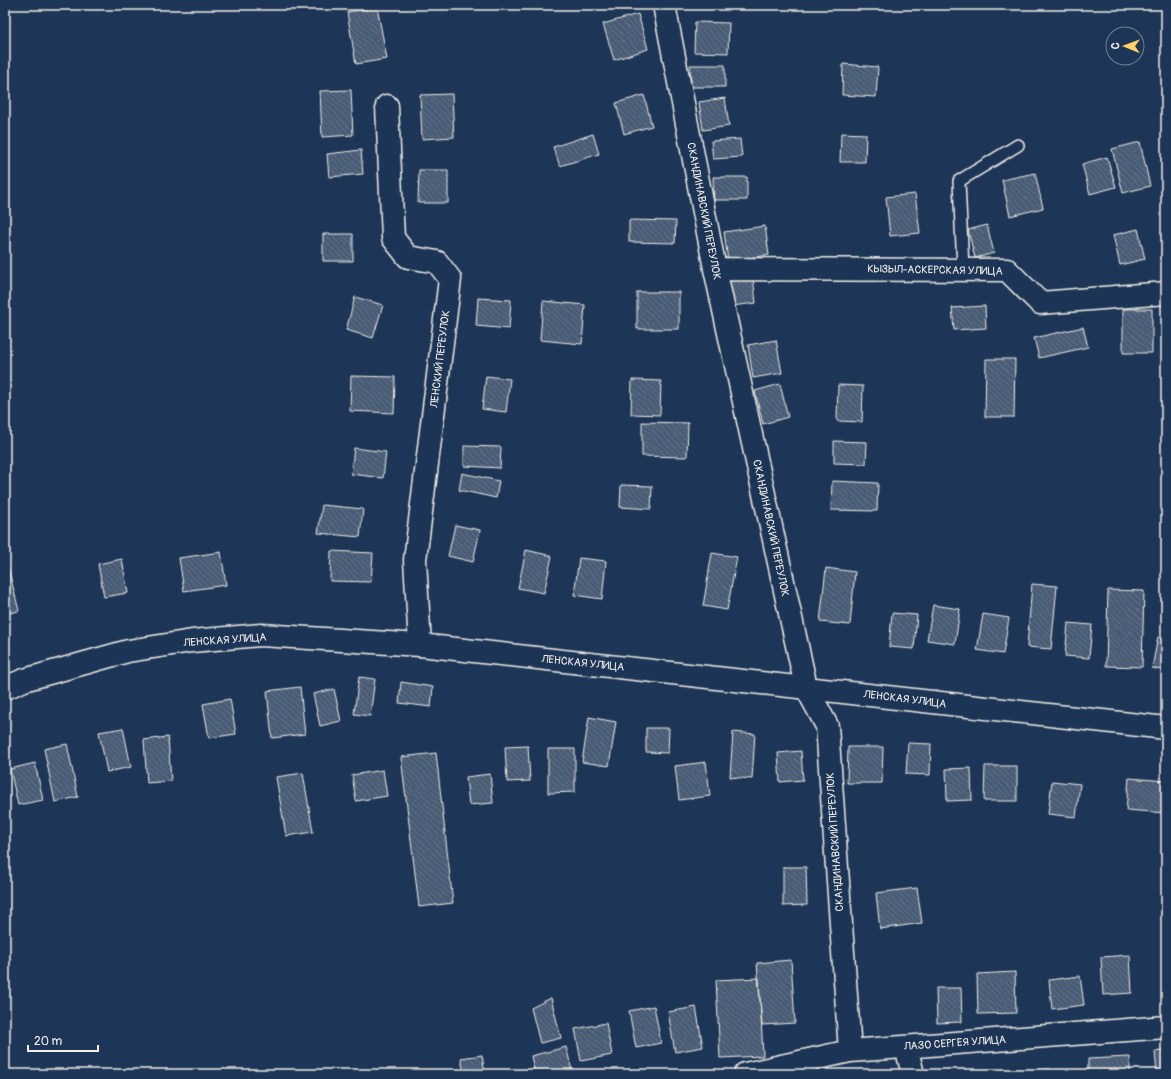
<svg xmlns="http://www.w3.org/2000/svg" width="1171" height="1079" viewBox="0 0 1171 1079" font-family="Pangolin,sans-serif">
  <style>
    .building { fill: url(#building-back-hatch); stroke: #f4f1e8 }
    .lines { fill: none; stroke-linecap: round; stroke-linejoin: round }
    .lane-casing { stroke: #f4f1e8; stroke-width: 14 }
    .street-casing { stroke: #f4f1e8; stroke-width: 25 }
    .secondary-casing { stroke: #f4f1e8; stroke-width: 25 }
    .lane { stroke: #1d3557; stroke-width: 11 }
    .street { stroke: #1d3557; stroke-width: 22 }
    .secondary { stroke: #1d3557; stroke-width: 22 }
    .labels { text-anchor: middle; dominant-baseline: central; stroke-width: 3.5; stroke-linejoin: round; paint-order: stroke }
    .street-label { font-size: 11px; fill: #f4f1e8; stroke: #1d3557 }
  </style>
  <defs>
    <pattern id="building-back-hatch" width="6" height="6" patternUnits="userSpaceOnUse"><rect width="6" height="6" fill="#485b74"/><path d="M-1 5l2 2M0 0l6 6M5-1l2 2" fill="none" stroke="#637388"/></pattern>
  </defs>
  <rect width="100%" height="100%" fill="#1d3557"/>
  <filter id="ink" filterUnits="userSpaceOnUse"><feTurbulence type="fractalNoise" baseFrequency=".025" numOctaves="2"/><feDisplacementMap in="SourceGraphic" scale="8" xChannelSelector="R" yChannelSelector="G"/><feConvolveMatrix kernelMatrix="1 2 1 2 8 2 1 2 1" color-interpolation-filters="sRGB"/></filter>
  <g filter="url(#ink)">
    <path class="building" d="M851 5H869V7L851 6Z
      M377 7 387 59 356 64 347 12Z
      M638 14 648 49 614 60 603 24Z
      M695 22 729 23 728 53 694 52Z
      M843 64 878 67 876 97 842 95Z
      M690 65H725V87H691Z
      M351 90 353 135 322 137 320 91Z
      M452 94 454 137 422 139 420 95Z
      M644 95 652 126 624 134 616 103Z
      M725 98 729 126 703 130 699 102Z
      M841 133 866 134 865 162H840Z
      M593 134 599 154 560 166 553 147Z
      M740 139 742 157 713 159 711 141Z
      M1140 142 1150 186 1123 193 1112 149Z
      M361 150 363 174 329 177 327 154Z
      M1107 157 1116 187 1090 194 1082 164Z
      M419 170H448V203H418Z
      M1035 173 1043 208 1010 216 1002 180Z
      M713 177H747V200H714Z
      M915 194 920 233 890 236 886 197Z
      M629 220 676 221 675 243 629 242Z
      M987 225 994 253 975 258 968 230Z
      M765 226 769 255 728 261 724 232Z
      M1138 229 1145 259 1120 265 1113 235Z
      M323 234H353V261H323Z
      M753 277 756 303 731 306 728 280Z
      M637 292H679V329H637Z
      M355 297 383 305 373 338 346 330Z
      M478 298 511 300 509 329 476 326Z
      M543 301 585 305 582 344 540 340Z
      M985 306 986 328 954 330 952 308Z
      M1123 309H1152V353H1123Z
      M1083 327 1088 347 1039 358 1034 338Z
      M776 340 782 373 753 378 748 345Z
      M986 359H1015L1014 417H985Z
      M351 376 395 377 394 413 350 411Z
      M486 376 510 379 506 412 482 409Z
      M632 380 661 381 660 415 631 414Z
      M780 384 788 417 763 424 755 391Z
      M838 385 863 386 862 422 837 421Z
      M642 422 688 423 687 457 642 456Z
      M834 441 867 442 866 464 834 463Z
      M464 446 501 447 500 468 464 466Z
      M354 448 386 452 383 478 351 474Z
      M462 473 499 481 496 498 459 490Z
      M832 481 878 483 877 511 831 510Z
      M621 485 652 486 651 509 620 507Z
      M322 505 363 509 360 537 318 533Z
      M455 525 480 530 473 562 448 556Z
      M526 550 552 556 544 593 518 588Z
      M331 551 373 553 371 582 330 581Z
      M221 552 226 585 184 591 179 558Z
      M712 553 737 557 727 610 703 606Z
      M579 558 606 561 602 599 574 595Z
      M122 559 128 593 104 597 98 564Z
      M8 567 19 611 5 614V568Z
      M826 568 855 572 850 625 820 622Z
      M1032 584 1057 586 1051 649 1027 647Z
      M1108 590 1144 591 1142 667 1106 666Z
      M933 605 960 609 955 644 927 640Z
      M892 613 917 615 914 649 889 647Z
      M983 614 1009 618 1003 654 977 650Z
      M1068 623 1092 625 1089 658 1065 656Z
      M1158 637 1166 638V671L1152 668Z
      M359 677 375 679 370 716 354 714Z
      M401 682 433 687 431 707 399 703Z
      M300 687 305 734 272 738 267 691Z
      M334 689 341 721 320 726 313 694Z
      M230 699 236 734 209 738 203 704Z
      M589 717 616 722 609 766 582 762Z
      M123 728 131 767 107 772 99 732Z
      M646 728H669L668 753 646 752Z
      M733 732 755 734 752 779 730 777Z
      M168 737 171 781 147 783 144 740Z
      M908 743 931 744 930 775 906 774Z
      M67 744 78 797 55 802 44 749Z
      M528 746 530 781 507 782 505 747Z
      M848 747H883L882 783H847Z
      M548 749H575V792L548 793Z
      M801 751 803 780 780 782 778 753Z
      M436 753 453 903 419 907 401 757Z
      M706 762 710 796 679 800 675 766Z
      M35 763 43 800 18 805 10 769Z
      M985 766H1017V801H984Z
      M971 768 972 800 947 801 946 769Z
      M383 770 387 796 356 801 352 775Z
      M303 773 313 832 286 836 276 777Z
      M490 774 493 803 469 805 466 777Z
      M1129 778 1166 781V813L1126 810Z
      M1052 781 1080 784 1076 817 1048 814Z
      M783 867H806L807 905 783 906Z
      M917 888 922 923 880 929 876 893Z
      M1130 955 1132 993 1103 995 1101 957Z
      M791 960 795 1023 762 1025 757 963Z
      M1015 972 1016 1013 978 1014 977 974Z
      M1080 976 1084 1005 1052 1009 1049 980Z
      M759 978 763 1056 720 1058 716 980Z
      M936 988H961L962 1022 937 1023Z
      M551 998 561 1038 540 1043 531 1008Z
      M654 1006 661 1043 636 1048 629 1011Z
      M696 1007 703 1047 675 1052 668 1012Z
      M606 1023 612 1055 581 1061 575 1029Z
      M566 1047 573 1074H535L531 1056Z
      M1166 1050V1074H1157L1155 1052Z
      M482 1055 485 1074H464L461 1058Z
      M1130 1057V1074H1088V1059Z
      M1050 1069V1074H1017L1016 1072Z"/>
    <g class="lines">
      <defs>
        <path id="lane" d="M963 269 959 181 1018 145"/>
        <path id="street" d="M664 5 715 269 806 687 827 726 850 1051
          M387 106 393 238 408 257 437 262 450 279 415 560 420 645
          M715 269 1007 270 1040 303 1166 293
          M906 1047 913 1074
          M745 1074 850 1051 1166 1027"/>
        <path id="secondary" d="M5 688 24 680 128 651 192 641 261 635 420 645 1166 728"/>
      </defs>
      <use href="#lane" class="lane-casing"/>
      <use href="#street" class="street-casing"/>
      <use href="#secondary" class="secondary-casing"/>
      <use href="#lane" class="lane"/>
      <use href="#street" class="street"/>
      <use href="#secondary" class="secondary"/>
    </g>
  </g>
  <g class="labels">
    <g class="street-label">
      <text transform="translate(704 211) rotate(79)">СКАНДИНАВСКИЙ ПЕРЕУЛОК</text>
      <text transform="translate(935 270) rotate(1)">КЫЗЫЛ-АСКЕРСКАЯ УЛИЦА</text>
      <text transform="translate(440 359) rotate(-83)">ЛЕНСКИЙ ПЕРЕУЛОК</text>
      <text transform="translate(771 528) rotate(78)">СКАНДИНАВСКИЙ ПЕРЕУЛОК</text>
      <text transform="translate(225 640) rotate(-4)">ЛЕНСКАЯ УЛИЦА</text>
      <text transform="translate(583 663) rotate(6)">ЛЕНСКАЯ УЛИЦА</text>
      <text transform="translate(905 699) rotate(7)">ЛЕНСКАЯ УЛИЦА</text>
      <text transform="translate(835 842) rotate(-94)">СКАНДИНАВСКИЙ ПЕРЕУЛОК</text>
      <text transform="translate(955 1043) rotate(-4)">ЛАЗО СЕРГЕЯ УЛИЦА</text>
    </g>
  </g>
  <rect width="1171" height="1079" fill="none" stroke="#1d3557" stroke-width="20"/>
  <rect x="10" y="10" width="1151" height="1059" fill="none" stroke="#f4f1e8" stroke-width="1.5" filter="url(#ink)"/>
  <g transform="translate(1125 46) rotate(271)"><circle r="19" fill="#1d3557" stroke="#738091"/>
  <path d="M0-3L7 15L0 10L-7 15Z" fill="#ffd166"/>
  <text y="-6" font-size="11" font-weight="bold" text-anchor="middle" fill="#f4f1e8">С</text>
  </g>
  <path d="M28 1045v6h70v-6" fill="none" stroke="#f4f1e8" stroke-width="2"/>
  <text x="34" y="1045" font-size="12" fill="#f4f1e8" stroke="#1d3557" stroke-width="3" paint-order="stroke">20 m</text>
</svg>
